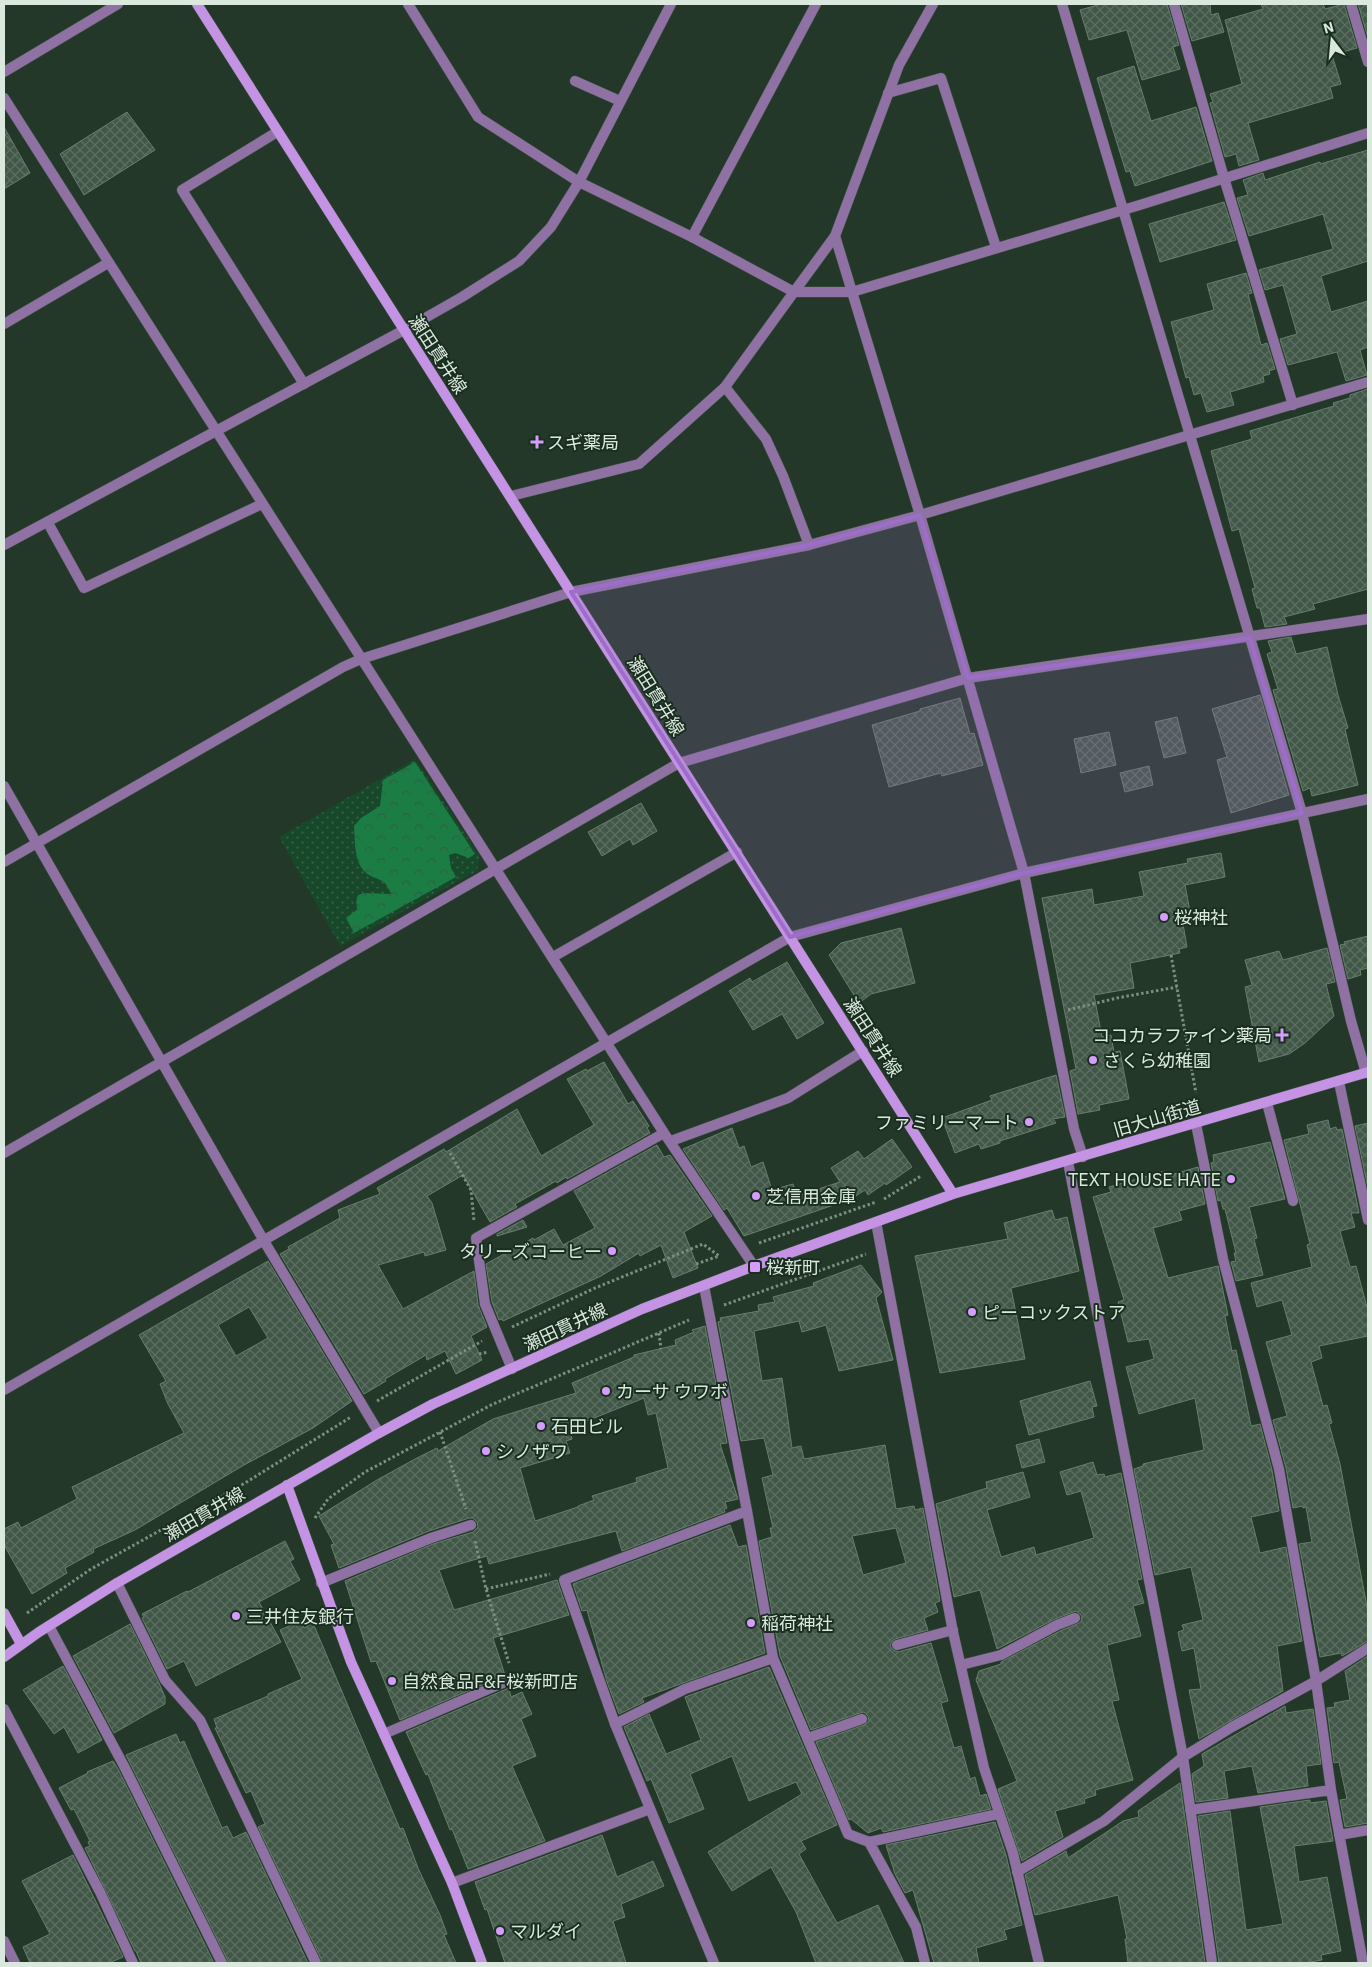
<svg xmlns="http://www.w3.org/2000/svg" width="1372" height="1967" viewBox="0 0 1372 1967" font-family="'IBM Plex Sans','Noto Sans JP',sans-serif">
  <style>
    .green { fill: url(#green-dots) }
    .forest { fill: url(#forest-crowns) }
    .building { fill: url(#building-cross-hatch); stroke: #667e6c; fill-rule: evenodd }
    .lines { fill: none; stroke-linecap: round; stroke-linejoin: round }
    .lane-casing { stroke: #405446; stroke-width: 11 }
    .street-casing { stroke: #405446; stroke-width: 11 }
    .secondary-casing { stroke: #405446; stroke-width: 11 }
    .path { stroke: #7d8e81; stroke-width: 3; stroke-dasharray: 2.5 2.5; stroke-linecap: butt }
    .lane { stroke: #8f71a4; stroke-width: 10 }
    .street { stroke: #8f71a4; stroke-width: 10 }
    .secondary { stroke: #c493e4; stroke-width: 10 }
    .marked { fill: #9c6eca; fill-opacity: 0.2; stroke: #9c6eca; stroke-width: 4; stroke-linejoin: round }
    .poi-dot { fill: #d59cfb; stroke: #192e1f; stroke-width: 2 }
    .labels { text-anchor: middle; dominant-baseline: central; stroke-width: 4; stroke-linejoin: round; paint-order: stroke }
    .street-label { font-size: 18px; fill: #dae8dd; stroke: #192e1f }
    .poi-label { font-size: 18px; fill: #dae8dd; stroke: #192e1f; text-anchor: start }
  </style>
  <defs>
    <pattern id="green-dots" width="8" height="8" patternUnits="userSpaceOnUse" patternTransform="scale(1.25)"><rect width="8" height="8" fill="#164829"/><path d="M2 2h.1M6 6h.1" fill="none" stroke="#376248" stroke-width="1.8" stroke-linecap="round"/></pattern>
    <pattern id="forest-crowns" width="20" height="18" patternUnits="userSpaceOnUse" patternTransform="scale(1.25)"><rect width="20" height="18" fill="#1b7c44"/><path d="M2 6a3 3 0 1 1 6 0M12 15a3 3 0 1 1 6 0" fill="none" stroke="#2e6143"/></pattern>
    <pattern id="building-cross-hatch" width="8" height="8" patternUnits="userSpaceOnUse" patternTransform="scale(1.25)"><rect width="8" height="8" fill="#415747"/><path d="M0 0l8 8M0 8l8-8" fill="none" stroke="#5c6f61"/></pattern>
  </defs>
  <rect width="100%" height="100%" fill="#233829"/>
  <path class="green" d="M415 759 480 856 477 871 340 946 279 837Z"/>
  <path class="forest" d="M415 762 475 854 469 858 455 853 449 855 451 868 456 877 354 933 346 918 358 909 356 903 358 895 365 893 391 894C385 876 375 881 365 872 354 862 355 840 354 826L361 818 380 806 383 780Z"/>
  <path class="building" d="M1101 4H1167L1179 45 1173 47 1180 69 1142 80 1127 30 1089 40 1080 10Z
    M1181 4H1210L1211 15 1218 13 1224 32 1192 41Z
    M1261 4H1323L1325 9 1344 4 1357 48 1332 55 1341 84 1330 87 1333 98 1248 123 1259 160 1239 166 1236 154 1225 157 1210 103 1213 102 1210 94 1242 84 1225 20 1263 9Z
    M1358 4H1368V38Z
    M1134 66 1151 121 1196 107 1212 161 1135 186 1130 171 1126 172 1097 78Z
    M127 112 155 150 84 195 60 154Z
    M4 127 30 173 4 189Z
    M1368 150V261L1321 276 1331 312 1368 301V347L1360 350 1367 375 1346 381 1337 352 1288 365 1280 339 1297 334 1283 285 1265 290 1259 270 1333 249 1323 214 1249 236 1237 198 1248 195 1243 180 1263 173 1265 180 1320 162V164Z
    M1224 202 1236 240 1160 262 1149 224Z
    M1246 273 1252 293 1248 294 1261 345 1267 343 1275 369 1269 371 1270 374 1263 376 1264 382 1230 392 1234 405 1207 412 1201 393 1194 395 1189 377 1186 378 1171 322 1214 310 1207 284Z
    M1368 389V589L1313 604 1315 609 1284 617 1287 624 1265 627 1260 608H1257L1252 589 1255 588 1239 529 1232 531 1211 451 1252 439 1250 431 1334 406 1333 403 1350 398V395Z
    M1291 637 1296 654 1327 647 1338 695 1348 728 1345 729 1358 785 1312 796 1310 788 1303 791 1273 690 1278 689 1267 654 1272 652 1268 641Z
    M1260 695 1289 795 1231 813 1217 760 1227 757 1212 709Z
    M960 698 970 734 974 733 983 765 942 776 941 773 889 787 872 725 920 711V709Z
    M1177 717 1186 753 1164 758 1155 722Z
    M1109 732 1116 765 1081 773 1074 739Z
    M1149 766 1153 785 1125 792 1120 773Z
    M641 803 657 831 633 845 630 839 602 856 588 832Z
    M1221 853 1225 877 1185 885 1192 922 1183 924 1187 947 1179 949 1180 953 1130 963 1134 988 1094 995 1102 1037 1111 1035 1114 1052 1120 1051 1129 1099 1099 1105 1100 1110 1078 1114 1070 1071 1076 1069 1042 898 1092 889 1094 905 1144 896 1139 872 1188 863 1187 859Z
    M901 928 915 983 871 994 859 1003 829 955 841 943Z
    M1368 936V968L1360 970 1361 975 1348 979 1340 945 1345 944 1344 942Z
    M1327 948 1335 982 1326 984 1334 1016 1305 1043 1289 1054 1259 1062 1245 987 1252 985 1245 960 1279 951 1283 960Z
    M787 962 824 1023 797 1039 782 1014 753 1030 729 991 750 978 752 982Z
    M604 1062 628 1104 633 1101 649 1126 647 1128 650 1133 567 1179 566 1177 557 1183 556 1181 515 1204 517 1207 490 1222 463 1175 427 1196 432 1203 446 1250 425 1256 424 1252 378 1265 403 1309 474 1271 478 1305 487 1327 471 1336 482 1360 456 1374 445 1351 427 1360 426 1355 385 1379 386 1381 364 1394 280 1254 289 1249 288 1247 340 1218 338 1210 380 1194 377 1188 444 1149 446 1152 517 1109 541 1156 594 1125 567 1079 586 1069 587 1071Z
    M1056 1075 1065 1117 1053 1119 1056 1123 1000 1141V1143L981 1149 979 1144 955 1153 942 1118 992 1100 990 1096Z
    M1328 1120 1330 1129 1336 1127 1337 1130 1342 1129 1359 1213H1351L1355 1227 1340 1231 1350 1267 1356 1266 1368 1311V1336L1319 1346 1322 1358 1311 1362 1323 1406 1327 1405 1332 1423 1329 1424 1340 1464 1368 1612V1641L1342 1656 1341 1653 1320 1657 1299 1544 1312 1542 1306 1507 1303 1508V1506L1293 1508 1286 1468 1273 1420 1287 1416 1266 1342 1292 1335 1282 1300 1257 1307 1251 1283 1312 1267 1307 1245 1310 1244 1284 1140 1309 1134 1307 1125Z
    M1368 1123V1188L1355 1126Z
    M732 1128 739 1148 744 1146 751 1167 763 1162 772 1190 793 1184 797 1196 840 1182 831 1168 858 1151 864 1159 892 1139 912 1167 886 1185 885 1183 868 1195 865 1190 851 1199 744 1236 727 1208 724 1210 683 1149Z
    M1270 1142 1285 1199 1249 1207 1257 1238 1254 1239 1263 1275 1236 1281 1231 1262 1236 1261 1234 1253H1236L1225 1209H1223L1221 1200 1218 1201 1211 1163 1214 1162 1213 1155Z
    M657 1145 664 1157 670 1155 712 1216 684 1232 698 1268 673 1278 661 1245 640 1256 639 1253 601 1276 503 1321 502 1319 499 1320 492 1302 486 1264 533 1238 534 1240 554 1229 563 1245 595 1228 574 1191Z
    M1198 1167 1205 1204 1179 1211 1182 1220 1153 1228 1168 1278 1218 1266 1228 1315 1225 1316 1232 1351 1236 1350 1251 1426 1260 1424 1272 1470 1279 1511 1251 1517 1260 1553 1286 1547 1302 1641 1277 1646 1283 1691 1199 1739 1189 1690 1201 1689 1194 1648 1182 1651 1178 1632 1184 1630 1182 1625 1203 1620 1191 1567 1155 1575 1134 1469 1143 1466V1464L1204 1450 1195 1398 1139 1414 1126 1367 1154 1359 1149 1339 1128 1342 1118 1302 1124 1300 1093 1197 1111 1192 1109 1187 1165 1171 1167 1176Z
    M1052 1210 1055 1220 1067 1217 1079 1271 1011 1288 1025 1359 940 1373 915 1256 1008 1239 1004 1223Z
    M523 1220 527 1227 497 1236V1234Z
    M268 1261 352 1401 313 1428 244 1465 135 1530 93 1549 94 1552 65 1568 67 1573 32 1594 4 1545V1529L18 1522 21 1528 77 1499 72 1487 184 1433 168 1404 160 1384 166 1381 139 1335ZM249 1307 268 1338 236 1356 218 1325Z
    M861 1265 882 1292 876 1298 893 1360 839 1371 826 1325 802 1332 799 1321 754 1331 762 1381 782 1378 792 1448 801 1446 804 1459 885 1445 896 1509 914 1506 915 1510 923 1508 940 1601 935 1603 938 1612 924 1618 928 1630 895 1639 892 1641 890 1646 893 1650 898 1652 931 1643 948 1701 941 1703 954 1748 961 1746 970 1779 975 1777 980 1796 986 1794 991 1809 883 1832 881 1828 868 1833 851 1819 849 1820 816 1742 864 1725 869 1721 868 1716 864 1712 860 1713 811 1730 780 1656 759 1541 772 1537 770 1528H773L762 1478 773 1475 764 1438 741 1441 718 1322 721 1321 720 1318 759 1311 758 1305 775 1302 773 1297 814 1286 813 1283ZM896 1528 906 1563 863 1575 852 1536Z
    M705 1326 727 1443 720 1444 738 1499 725 1502 727 1508 724 1509 725 1512 622 1551 616 1531 489 1564 487 1556 439 1570 454 1610 557 1580 569 1615 493 1638 505 1675 400 1720 376 1661 371 1662 345 1581 433 1544 473 1532 478 1527 477 1522 473 1518H469L429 1531 339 1568 331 1545 334 1544 319 1516 377 1480 415 1459 437 1448 438 1451 493 1419 576 1393 572 1383 634 1357V1355L676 1345 675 1340 694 1332 692 1330ZM644 1398 648 1415 656 1413 668 1468 636 1478 637 1482 592 1496 594 1500 578 1506V1507L535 1521 520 1468 570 1453 566 1441 572 1439 569 1428Z
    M1090 1381 1097 1406 1092 1407 1094 1417 1029 1435 1020 1401Z
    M1039 1439 1045 1462 1022 1468 1016 1445Z
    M1093 1462 1097 1475 1104 1474 1105 1477 1121 1473 1142 1579 1137 1580 1144 1603 1133 1606 1141 1636 1107 1645 1119 1700 1112 1701 1133 1780 1095 1790 1096 1795 1084 1799 1085 1803 1055 1811 1063 1837 1022 1861 998 1789 1017 1781 976 1680 979 1671 1001 1664V1662L1060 1631 1077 1624 1081 1622 1082 1616 1076 1611 1055 1619 997 1649 980 1590 954 1597 936 1504 987 1488 986 1482 1023 1472 1030 1497 987 1510 1001 1557 1034 1547 1036 1555 1094 1538 1081 1491 1067 1495 1060 1472Z
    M730 1525 738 1547 746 1545 765 1653 642 1698 644 1702 619 1714 607 1682 587 1610 582 1611 573 1584Z
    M285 1541 294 1559 290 1561 300 1580 259 1602 281 1642 196 1686 184 1661 167 1669 142 1618 144 1617 142 1614 187 1591 188 1592Z
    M301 1621 304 1628 313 1623 400 1829 403 1828 418 1868 440 1915 447 1934 444 1935 456 1963H323L258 1827 265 1824 251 1791 246 1793 215 1728H217L214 1719 268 1696V1694L302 1679 280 1630Z
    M130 1624 159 1683 165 1697V1704L114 1733 73 1656Z
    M1368 1656V1823L1345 1827 1340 1800 1347 1799 1339 1762 1334 1763 1327 1708 1335 1707 1334 1703 1350 1700 1345 1671Z
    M63 1666 102 1740 78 1753 64 1727 54 1734 23 1690Z
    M769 1667 837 1825 801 1841 806 1849 799 1854 837 1923 878 1905 904 1963H816L796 1912 771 1867 732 1891 708 1852 802 1794 796 1782 749 1801 732 1756 690 1774 704 1809 669 1823 651 1779 647 1781 624 1727 649 1714 666 1754 701 1740 685 1697Z
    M509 1688 511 1697 522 1692 532 1714 521 1719 536 1756 512 1766 545 1841 468 1869 452 1829 450 1830 428 1774 426 1775 406 1732Z
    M1285 1706 1286 1713 1313 1709 1321 1764 1306 1766 1308 1786 1258 1793 1252 1766 1224 1771 1228 1798 1196 1802 1192 1774 1204 1766 1202 1754Z
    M176 1734 180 1743 184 1741 222 1828 227 1826 233 1838 246 1832 308 1963H229L126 1755Z
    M113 1761 118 1769 214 1963H141L136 1951H135L85 1848 90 1846 88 1842 90 1841 74 1809 71 1810 59 1788 88 1773 87 1772Z
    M1180 1783 1205 1963H1128L1125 1939H1127L1118 1895 1035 1915 1025 1875 1066 1851 1068 1858 1123 1821 1139 1817 1138 1811Z
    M1310 1800V1803L1326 1801 1333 1841 1294 1846 1299 1882 1327 1877 1341 1951 1321 1955 1322 1960 1305 1963H1219L1198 1816 1230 1811 1246 1930 1283 1924 1260 1807Z
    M995 1822 1006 1855 1022 1925 1004 1930 1007 1939 976 1948 979 1963H934L913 1890 905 1893 895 1874 886 1845Z
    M602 1835 617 1877 653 1861 664 1886 621 1904 625 1917 613 1921 626 1963H505L487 1909 485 1910 475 1882Z
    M73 1855 123 1957 109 1963H30L23 1947 50 1934 22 1881Z"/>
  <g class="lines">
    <defs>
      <path id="lane" d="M1174 4 1224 178 1293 405
        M575 81 620 101
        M888 93 941 78 996 247
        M277 132 182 190 304 384
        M692 237 816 4
        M794 292 835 236 899 65 933 4
        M725 387 766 439 783 476 809 545
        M48 523 84 588 262 504
        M553 957 737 852
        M1196 1124 1223 1259 1279 1469 1316 1681 1331 1790 1363 1963
        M671 1141 788 1098 863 1051
        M704 1286 747 1511 773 1658 848 1834 869 1842 916 1927 925 1963
        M1149 1580 1183 1757 1212 1963
        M321 1583 431 1538 471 1525
        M49 1626 124 1766 222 1963
        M897 1645 953 1630
        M961 1665 1001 1655 1057 1625 1075 1618
        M4 1709 100 1892 133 1963
        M615 1724 685 1689 773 1658
        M384 1734 514 1678
        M808 1738 862 1719
        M1190 1810 1331 1790
        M1339 1835 1368 1830
        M869 1842 998 1814
        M1017 1872 1104 1821 1183 1757 1232 1727 1316 1681 1368 1648
        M452 1883 650 1809
        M4 1941 15 1963"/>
      <path id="street" d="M408 4 478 117 579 182 692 237 794 292H852L1143 204 1368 133
        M1062 4 1302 813 1351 1021 1366 1073
        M1351 4 1368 62
        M4 72 118 4
        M4 98 664 1133 754 1266
        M835 236 920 515 1024 873 1074 1129 1083 1157
        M4 324 108 263
        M511 496 639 464 725 387 794 292
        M4 545 404 330 462 297 519 261 551 227 579 182 671 4
        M4 786 264 1241 379 1433
        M4 862 343 667 361 659 571 592 809 545 920 515 1368 382
        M1339 1082 1368 1220
        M1267 1103 1293 1201
        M4 1153 679 763 968 678 1368 619
        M1068 1162 1149 1580
        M876 1222 953 1632 984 1768 1013 1853 1039 1963
        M512 1369 485 1304 476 1238 664 1133
        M4 1390 790 937 1024 873 1368 799
        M117 1583 165 1680 200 1720 316 1963
        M714 1963 615 1724 564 1580 747 1511"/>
      <path id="secondary" d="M197 4 953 1194
        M287 1485 351 1662 452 1883 482 1963
        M4 1613 21 1644
        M4 1657 39 1632 117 1583 379 1433 433 1404 642 1309 754 1266 953 1194 1368 1072"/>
    </defs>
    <use href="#lane" class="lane-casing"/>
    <use href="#street" class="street-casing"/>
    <use href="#secondary" class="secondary-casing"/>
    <path class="path" d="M1171 955 1196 1093
      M1068 1010 1117 998 1177 987
      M450 1153 471 1190 474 1221
      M884 1199 921 1176
      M759 1243 876 1202
      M724 1305 866 1254
      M512 1327 595 1288 703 1244 719 1256 696 1264
      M659 1333 661 1349
      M479 1354 488 1352
      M377 1401 482 1341
      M440 1432 466 1509
      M315 1518 328 1499 365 1472 493 1404 689 1320
      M475 1541 486 1589 509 1663
      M486 1589 550 1574
      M27 1613 91 1569 245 1483 351 1417"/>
    <use href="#lane" class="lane"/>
    <use href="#street" class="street"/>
    <use href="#secondary" class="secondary"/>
  </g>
  <path class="marked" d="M920 515 968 678 1250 638 1302 813 1024 873 790 937 571 592 809 545Z"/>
  <g class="poi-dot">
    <path d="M534.5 434.5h5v5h5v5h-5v5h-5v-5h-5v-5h5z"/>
    <circle cx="1164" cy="917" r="5"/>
    <path d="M1279.5 1027.5h5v5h5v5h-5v5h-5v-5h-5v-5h5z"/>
    <circle cx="1093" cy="1060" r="5"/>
    <circle cx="1029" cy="1122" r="5"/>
    <circle cx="1231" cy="1179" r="5"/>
    <circle cx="756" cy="1196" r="5"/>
    <circle cx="612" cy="1251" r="5"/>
    <rect x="749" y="1261" width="12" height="12" rx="2.5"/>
    <circle cx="972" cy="1312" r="5"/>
    <circle cx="606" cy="1391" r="5"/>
    <circle cx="541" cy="1426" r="5"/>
    <circle cx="486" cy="1451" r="5"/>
    <circle cx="236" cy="1616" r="5"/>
    <circle cx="751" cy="1623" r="5"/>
    <circle cx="392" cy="1681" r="5"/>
    <circle cx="500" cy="1931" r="5"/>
  </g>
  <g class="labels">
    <g class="street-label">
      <text transform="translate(438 354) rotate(57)">瀬田貫井線</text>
      <text transform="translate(656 696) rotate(58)">瀬田貫井線</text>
      <text transform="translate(873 1037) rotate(57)">瀬田貫井線</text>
      <text transform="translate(1157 1118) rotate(-16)">旧大山街道</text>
      <text transform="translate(565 1327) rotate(-25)">瀬田貫井線</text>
      <text transform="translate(204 1514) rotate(-30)">瀬田貫井線</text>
    </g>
    <g class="poi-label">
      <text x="547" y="442">スギ薬局</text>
      <text x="1174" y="917">桜神社</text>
      <text x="1272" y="1035" text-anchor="end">ココカラファイン薬局</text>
      <text x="1103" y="1060">さくら幼稚園</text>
      <text x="1019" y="1122" text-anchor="end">ファミリーマート</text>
      <text x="1221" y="1179" text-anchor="end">TEXT HOUSE HATE</text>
      <text x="766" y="1196">芝信用金庫</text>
      <text x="602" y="1251" text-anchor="end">タリーズコーヒー</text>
      <text x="766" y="1267">桜新町</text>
      <text x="982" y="1312">ピーコックストア</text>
      <text x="616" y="1391">カーサ ウワボ</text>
      <text x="551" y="1426">石田ビル</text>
      <text x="496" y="1451">シノザワ</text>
      <text x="246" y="1616">三井住友銀行</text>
      <text x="761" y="1623">稲荷神社</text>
      <text x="402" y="1681">自然食品F&amp;F桜新町店</text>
      <text x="510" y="1931">マルダイ</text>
    </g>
  </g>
  <rect width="1372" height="1967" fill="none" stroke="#dae8dd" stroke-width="10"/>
  <g transform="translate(1332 40) rotate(344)" stroke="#192e1f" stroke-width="4" paint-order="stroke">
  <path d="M0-4L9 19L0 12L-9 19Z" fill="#dae8dd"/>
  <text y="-8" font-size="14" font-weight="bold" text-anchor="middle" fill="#dae8dd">N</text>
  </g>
</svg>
